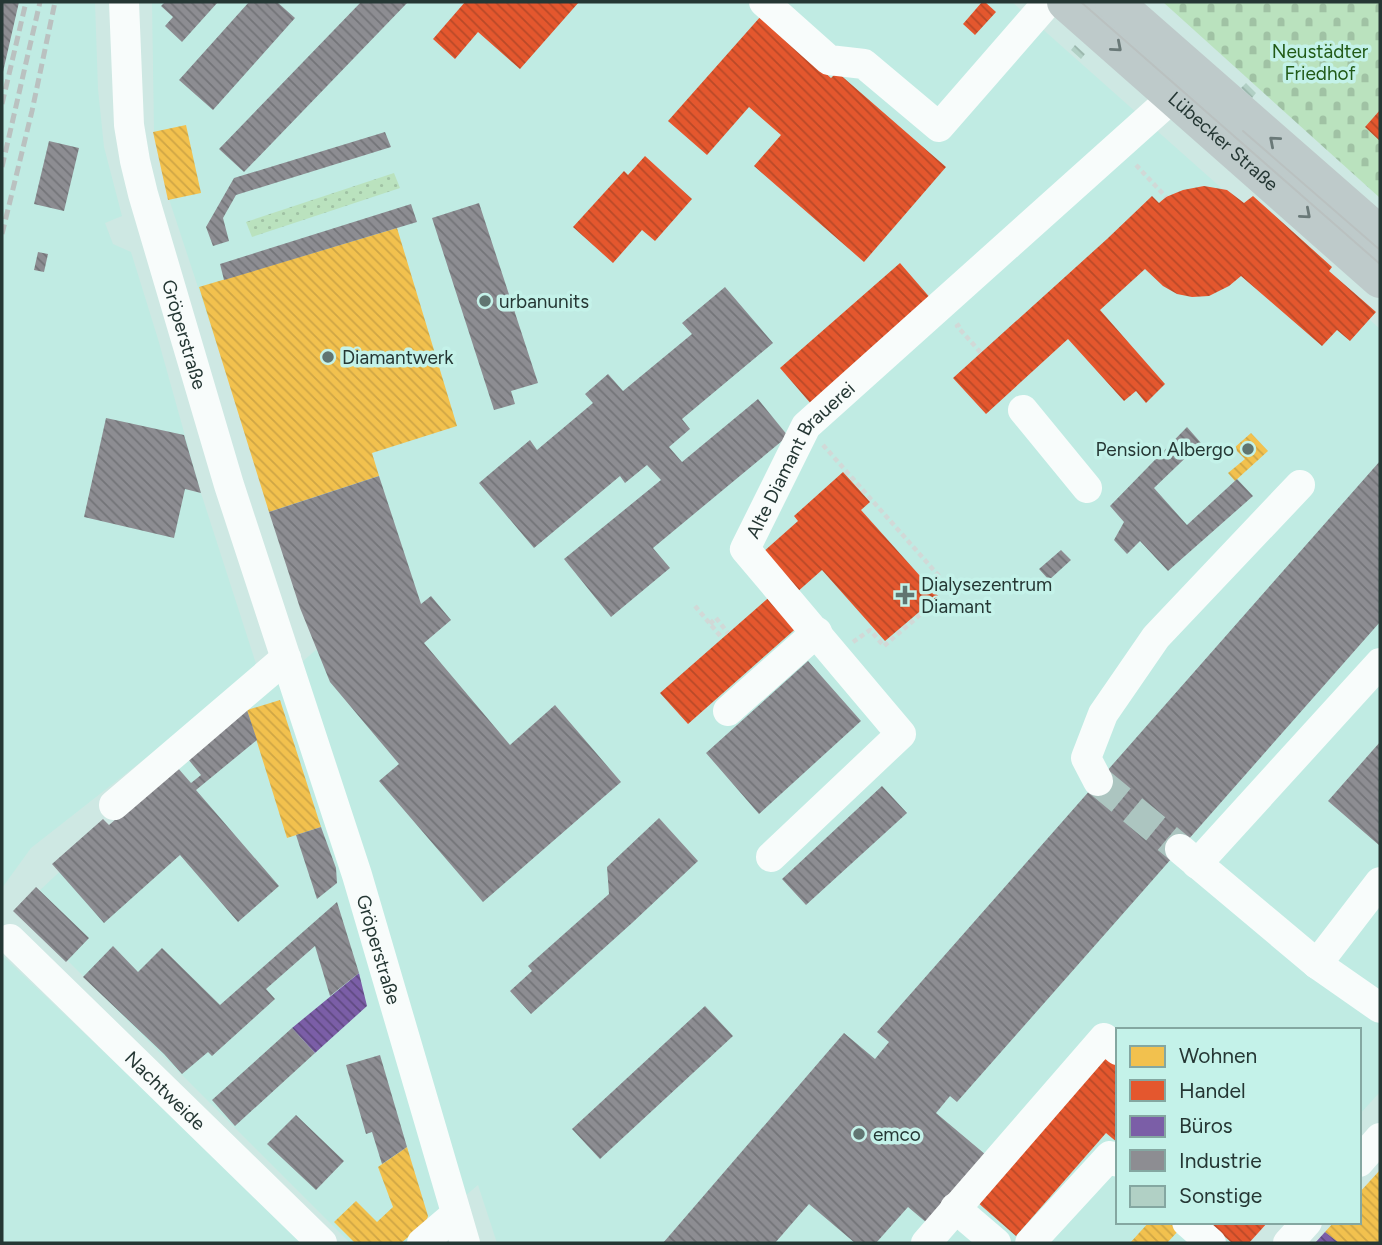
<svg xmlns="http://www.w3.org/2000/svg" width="1382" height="1245" viewBox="0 0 1382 1245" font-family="Figtree,sans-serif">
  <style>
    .built { fill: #c0ebe3 }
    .green { fill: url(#green-dots) }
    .cemetery { fill: url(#cemetery-stones) }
    .homes { fill: url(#homes-back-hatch) }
    .shops { fill: url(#shops-back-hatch) }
    .offices { fill: url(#offices-back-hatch) }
    .industry { fill: url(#industry-back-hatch) }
    .building { fill: url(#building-back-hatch) }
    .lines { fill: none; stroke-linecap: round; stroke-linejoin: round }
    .minor-tunnel { stroke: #acc5c0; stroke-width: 30; stroke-dasharray: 30 15; stroke-linecap: butt }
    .path { stroke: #d1d9d7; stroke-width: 4.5; stroke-dasharray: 5 3.5; stroke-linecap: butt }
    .minor { stroke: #f8fcfb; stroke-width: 30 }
    .major { stroke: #becaca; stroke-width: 38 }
    .tram { stroke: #bac1c0; stroke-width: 2 }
    .rail { stroke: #bac1c0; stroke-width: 5; stroke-dasharray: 10 5; stroke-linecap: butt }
    .oneway { stroke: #6a7978 }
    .poi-dot { fill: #607571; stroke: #c4f2e9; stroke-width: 2.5 }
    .labels { text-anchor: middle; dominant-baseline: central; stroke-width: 7; stroke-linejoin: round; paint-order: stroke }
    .park-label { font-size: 19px; fill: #215a17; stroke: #c4f2e9 }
    .street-label { font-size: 19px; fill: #253734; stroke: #c4f2e9 }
    .poi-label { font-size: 19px; fill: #253734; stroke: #c4f2e9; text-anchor: start }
  </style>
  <defs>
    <pattern id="green-dots" width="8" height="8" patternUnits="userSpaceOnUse" patternTransform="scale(1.75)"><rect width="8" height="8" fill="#bae2be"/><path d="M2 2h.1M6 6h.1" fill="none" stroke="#a0c2a4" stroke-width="1.8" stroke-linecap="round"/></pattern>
    <pattern id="cemetery-stones" width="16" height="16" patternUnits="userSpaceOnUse" patternTransform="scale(1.75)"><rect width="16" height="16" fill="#bae2be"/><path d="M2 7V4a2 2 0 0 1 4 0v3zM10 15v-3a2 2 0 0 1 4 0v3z" fill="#a0c2a4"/></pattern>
    <pattern id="homes-back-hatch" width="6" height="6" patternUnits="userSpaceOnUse" patternTransform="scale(1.75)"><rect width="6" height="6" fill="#f2c14e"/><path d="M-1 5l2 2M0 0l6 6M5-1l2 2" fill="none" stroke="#cfa645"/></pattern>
    <pattern id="shops-back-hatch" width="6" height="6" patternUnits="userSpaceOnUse" patternTransform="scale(1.75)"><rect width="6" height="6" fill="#e4572e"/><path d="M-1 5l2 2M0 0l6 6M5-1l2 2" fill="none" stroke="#b94928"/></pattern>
    <pattern id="offices-back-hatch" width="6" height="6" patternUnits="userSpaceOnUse" patternTransform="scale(1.75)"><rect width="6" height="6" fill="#7b5ea7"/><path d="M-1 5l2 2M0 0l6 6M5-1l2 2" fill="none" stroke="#5f4a81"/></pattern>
    <pattern id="industry-back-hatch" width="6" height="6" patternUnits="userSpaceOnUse" patternTransform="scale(1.75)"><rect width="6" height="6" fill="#8d8d92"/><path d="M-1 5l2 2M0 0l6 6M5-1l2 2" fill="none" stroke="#737478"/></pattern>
    <pattern id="building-back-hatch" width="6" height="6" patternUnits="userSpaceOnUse" patternTransform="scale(1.75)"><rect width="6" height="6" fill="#b1d0c5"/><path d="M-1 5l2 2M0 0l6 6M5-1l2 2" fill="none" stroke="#98b3aa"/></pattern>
  </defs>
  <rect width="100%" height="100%" fill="#cee8e3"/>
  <path class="built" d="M2 2H95L98 89 104 147 122 216 105 223 113 244 131 252 158 339 201 493 258 670 31 848 2 888Z
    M152 2H1012L1380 329V1092L1359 1115V1030H1118V1222H1265L1246 1243H497L478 1185 410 1243H350L18 911 55 876 317 649 169 199 154 133Z
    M2 955 305 1243H2Z"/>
  <path class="green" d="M394 173 400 188 252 237 246 222Z"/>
  <path class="cemetery" d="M1163 2H1380V198Z"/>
  <path class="homes" d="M186 125 201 193 168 200 153 132Z
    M397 228 457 426 372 453 379 476 269 512 199 287Z
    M1251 433 1268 451 1235 481 1228 473 1245 459 1234 448Z
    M280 700 321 827 287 838 247 710Z
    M407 1147 428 1216 426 1222 401 1243H355L334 1222 356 1201 377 1222 393 1207 378 1167Z
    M1380 1170V1243H1339L1325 1232 1334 1222H1359V1193Z
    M1149 1222H1172L1180 1229 1167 1243H1130Z"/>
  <path class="shops" d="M465 2H579L520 69 478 32 455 59 433 39Z
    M982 2H985L996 12 975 35 963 24Z
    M761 16 831 78 837 72 946 167 864 262 754 166 781 135 749 107 707 155 668 121Z
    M1380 110V141L1365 127Z
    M645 156 692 199 655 241 642 230 613 263 573 227 624 171 628 175Z
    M1204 186 1227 190 1244 203 1253 196 1332 267 1329 271 1376 312 1350 341 1337 330 1322 346 1241 276 1229 286 1209 296 1192 297 1177 294 1163 286 1145 269 1100 310 1165 384 1146 403 1136 391 1124 401 1068 339 986 414 953 378 1107 239 1152 196 1159 203 1166 197 1183 190Z
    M900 263 932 300 812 405 780 368Z
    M843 472 870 502 861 510 938 596 885 641 822 570 796 593 761 554 798 521 794 516Z
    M774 593 801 624 688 724 660 693Z
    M1105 1049 1118 1061V1143L1106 1133 1016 1236 976 1201Z
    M1208 1222H1268L1249 1243H1232Z"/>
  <path class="offices" d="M359 973 367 1006 315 1053 292 1028Z
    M1325 1232 1339 1243H1315Z"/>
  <path class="industry" d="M2 2H19L3 72H2Z
    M165 2H218L182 42 165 26 173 17 161 6Z
    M249 2H277L295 18 213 110 179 80Z
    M361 2H408L244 172 219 149Z
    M385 132 391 147 236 195 223 218 229 241 213 246 206 227 234 178Z
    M49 141 79 148 64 211 34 204Z
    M479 203 538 383 511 391 515 404 494 410 432 218Z
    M411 204 417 222 224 280 220 264Z
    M38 252 48 254 44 272 34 270Z
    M725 287 773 343 682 419 690 429 669 447 682 462 758 399 788 436 653 548 670 568 611 617 564 559 661 480 647 465 625 483 620 476 534 548 479 483 530 440 537 450 593 403 585 394 608 374 623 391 692 334 682 323Z
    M106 418 184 435 201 493 185 489 174 538 84 517Z
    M1187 427 1201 443 1154 488 1187 525 1237 479 1253 496 1168 571 1140 541 1127 554 1114 540 1124 522 1110 506Z
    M1380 461V622L957 1102 950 1096 936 1113 986 1155 927 1223 908 1207 876 1243H855L809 1204 775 1243H663L844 1033 875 1059 889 1042 877 1032Z
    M379 476 421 604 431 596 451 620 424 643 510 745 555 705 621 782 483 902 379 781 399 764 330 682 300 608 269 512Z
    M1061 550 1071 560 1049 580 1039 569Z
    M808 661 861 721 759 814 706 753Z
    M247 710 257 740 196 790 279 886 238 922 180 855 104 923 52 864 103 819 109 825 177 767 191 783 201 775 188 759Z
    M1380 742V846L1328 801Z
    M882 786 907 813 806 905 782 879Z
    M659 818 698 861 632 923 531 1014 510 991 532 971 528 966 609 894 607 867Z
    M321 827 336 868 337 883 317 899 296 835Z
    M36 887 89 938 66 962 13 911Z
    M337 902 359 973 330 996 315 946 266 989 275 999 212 1056 208 1052 182 1074 164 1054 83 977 113 946 138 972 162 948 220 1005Z
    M705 1006 733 1036 600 1159 572 1129Z
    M292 1028 315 1053 235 1126 212 1100Z
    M380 1055 407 1147 382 1164 372 1132 366 1134 346 1065Z
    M296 1115 344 1161 316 1190 267 1144Z"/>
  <path class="building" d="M1075 45 1085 54 1081 59 1071 50Z
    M1246 83 1256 93 1252 98 1241 88Z"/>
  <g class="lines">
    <path class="minor-tunnel" d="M1098 781 1180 849"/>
    <path class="path" d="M1136 165 1166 197
      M960 324 957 326 981 353
      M823 445 947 585
      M695 606 722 638
      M710 624 716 618 728 633
      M853 642 870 630 884 646 929 607"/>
    <g class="minor">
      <path id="s1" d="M124 2 129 125 135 161 143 194 229 485 357 875 465 1243"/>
      <path d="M764 2 829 60 864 64 939 127 1048 2"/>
      <path d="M1023 410 1087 488"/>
      <path d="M728 711 817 632"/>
      <path d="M1098 781 1086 758 1103 714 1156 637 1300 485"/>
      <path d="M114 805 286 658"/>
      <path d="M1180 849 1317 964"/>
      <path id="s2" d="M771 857 901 734 745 549 806 426 1173 97"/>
      <path d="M1197 864 1380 663"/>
      <path d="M1380 882 1317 964 1380 1008"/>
      <path id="s3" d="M10 939 322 1243"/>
      <path d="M1359 1162 1380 1138"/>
      <path d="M955 1208 996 1243"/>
      <path d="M1187 1222 1211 1243"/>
      <path d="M422 1243 456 1214"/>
      <path d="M926 1243 1104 1038 1118 1050"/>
      <path d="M1030 1243 1110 1156 1118 1162"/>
      <path d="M1288 1243 1307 1222"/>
    </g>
    <g class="major">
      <path id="s4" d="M1066 2 1380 279"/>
      <path d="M1114 2 1380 235"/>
    </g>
    <path class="tram" d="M1081 2 1380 264
      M1243 131 1380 250"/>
    <path class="rail" d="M2 104 26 2
      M2 167 40 2
      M2 234 32 111 55 2"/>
  </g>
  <defs><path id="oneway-chevron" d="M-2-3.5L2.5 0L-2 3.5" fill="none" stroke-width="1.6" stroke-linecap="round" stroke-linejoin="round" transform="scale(1.75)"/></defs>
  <g class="oneway">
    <use href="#oneway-chevron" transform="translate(1117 47) rotate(41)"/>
    <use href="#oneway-chevron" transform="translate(1274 141) rotate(-139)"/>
    <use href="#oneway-chevron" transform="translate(1306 214) rotate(41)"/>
  </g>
  <g class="poi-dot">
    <circle cx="485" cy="301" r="7"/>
    <circle cx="328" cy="357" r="7"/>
    <circle cx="1248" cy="449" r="7"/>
    <path d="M901.5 584.5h7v7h7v7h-7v7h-7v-7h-7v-7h7z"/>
    <circle cx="859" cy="1134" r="7"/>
  </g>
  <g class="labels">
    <g class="park-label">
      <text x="1320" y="51">Neustädter<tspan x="1320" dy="22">Friedhof</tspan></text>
    </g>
    <g class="street-label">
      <text stroke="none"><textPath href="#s4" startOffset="210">Lübecker Straße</textPath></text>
      <text stroke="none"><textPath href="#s1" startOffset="340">Gröperstraße</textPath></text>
      <text stroke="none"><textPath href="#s2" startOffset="527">Alte Diamant Brauerei</textPath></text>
      <text stroke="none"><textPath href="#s1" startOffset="985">Gröperstraße</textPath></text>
      <text stroke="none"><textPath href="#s3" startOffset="217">Nachtweide</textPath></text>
    </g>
    <g class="poi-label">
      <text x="499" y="301">urbanunits</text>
      <text x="342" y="357">Diamantwerk</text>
      <text x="1234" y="449" text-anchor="end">Pension Albergo</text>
      <text x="921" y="584">Dialysezentrum<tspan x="921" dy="22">Diamant</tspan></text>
      <text x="873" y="1134">emco</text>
    </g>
  </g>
  <rect width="1382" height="1245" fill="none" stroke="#253734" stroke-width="7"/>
  <rect x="1116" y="1028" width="245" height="196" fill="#c4f2e9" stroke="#84a7a1" stroke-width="2"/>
  <rect x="1130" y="1046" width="35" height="21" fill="#f2c14e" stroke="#84a7a1" stroke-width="2"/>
  <text x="1179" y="1063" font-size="21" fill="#253734">Wohnen</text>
  <rect x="1130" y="1080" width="35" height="21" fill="#e4572e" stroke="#84a7a1" stroke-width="2"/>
  <text x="1179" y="1098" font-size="21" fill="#253734">Handel</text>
  <rect x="1130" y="1116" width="35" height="21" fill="#7b5ea7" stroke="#84a7a1" stroke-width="2"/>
  <text x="1179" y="1133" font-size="21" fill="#253734">Büros</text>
  <rect x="1130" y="1150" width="35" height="21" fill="#8d8d92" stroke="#84a7a1" stroke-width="2"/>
  <text x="1179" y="1168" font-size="21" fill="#253734">Industrie</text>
  <rect x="1130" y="1186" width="35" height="21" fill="#b1d0c5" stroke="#84a7a1" stroke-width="2"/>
  <text x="1179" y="1203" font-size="21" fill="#253734">Sonstige</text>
</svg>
